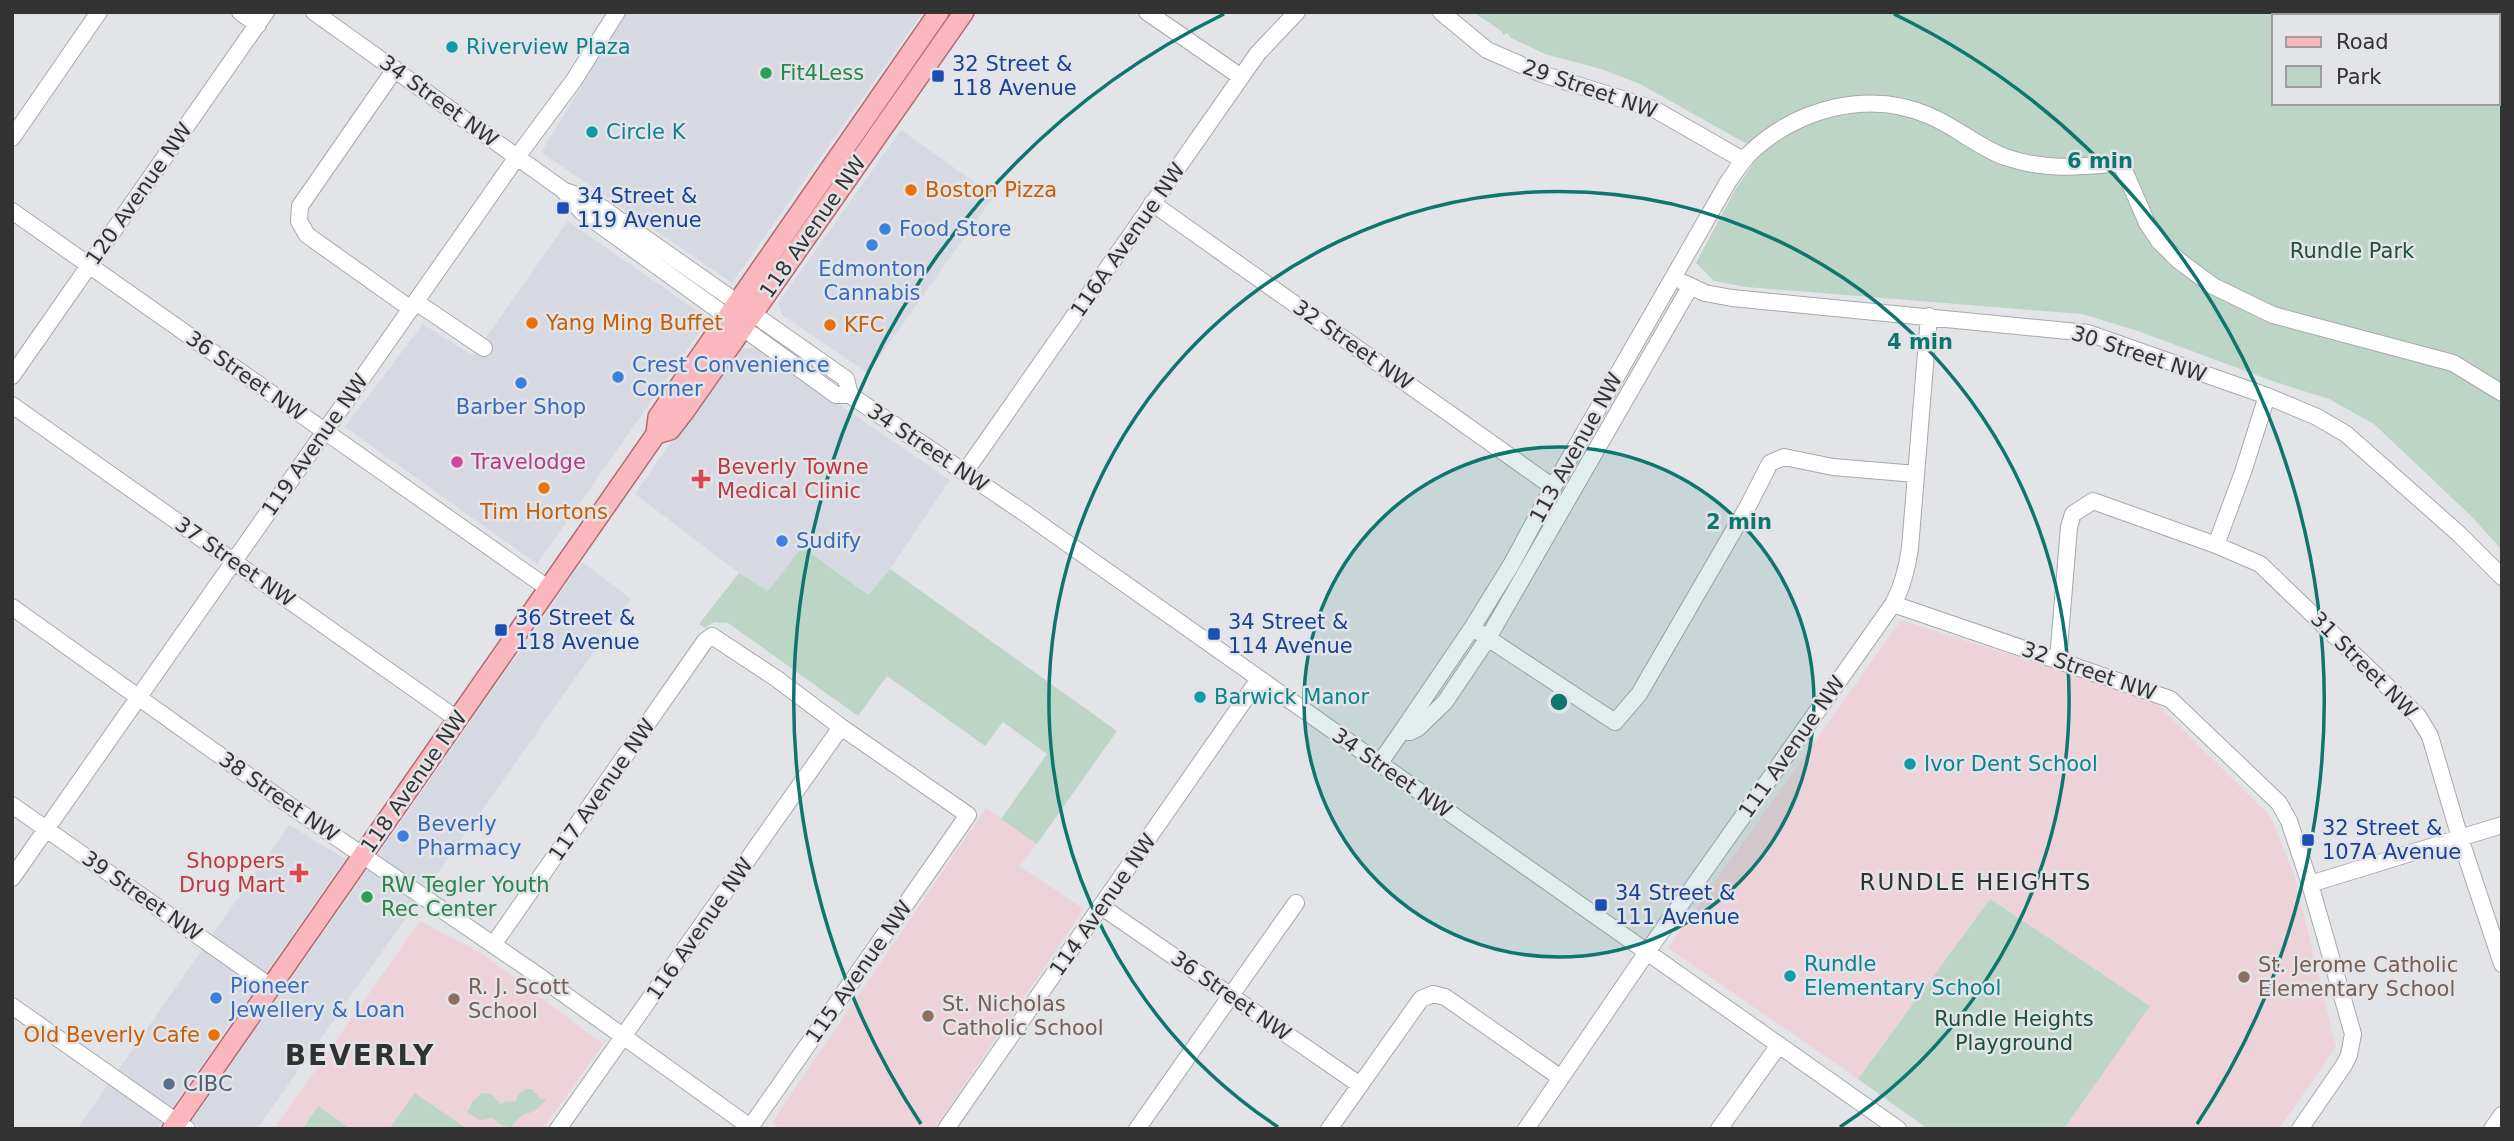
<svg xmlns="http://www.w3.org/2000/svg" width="2514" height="1141" viewBox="0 0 2514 1141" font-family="'DejaVu Sans',sans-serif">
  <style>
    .built { fill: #d6d9e2 }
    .education { fill: #edd3d9 }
    .green { fill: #bcd5c7; fill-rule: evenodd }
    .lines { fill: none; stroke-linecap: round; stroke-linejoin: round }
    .minor-casing { stroke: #a7a8ab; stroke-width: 18 }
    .major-casing { stroke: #b26a72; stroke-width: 22 }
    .minor { stroke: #fff; stroke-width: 16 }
    .major { stroke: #fab8be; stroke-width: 19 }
    .ring { fill: none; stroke: #0f766e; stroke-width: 3.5 }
    .culture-dot { fill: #0f9aa8; stroke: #e3e4e7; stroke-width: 2.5 }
    .leisure-dot { fill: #2e9e5b; stroke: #e3e4e7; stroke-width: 2.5 }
    .transit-dot { fill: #1a4fb4; stroke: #e3e4e7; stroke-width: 2.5 }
    .food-dot { fill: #e8710a; stroke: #e3e4e7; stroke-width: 2.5 }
    .shop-dot { fill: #3f7fe0; stroke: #e3e4e7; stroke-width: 2.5 }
    .hotel-dot { fill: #d1479c; stroke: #e3e4e7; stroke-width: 2.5 }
    .health-dot { fill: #e0444e; stroke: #e3e4e7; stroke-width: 2.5 }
    .education-dot { fill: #8d6e63; stroke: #e3e4e7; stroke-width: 2.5 }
    .service-dot { fill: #5c6f8a; stroke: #e3e4e7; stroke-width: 2.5 }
    .labels { text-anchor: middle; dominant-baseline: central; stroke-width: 5; stroke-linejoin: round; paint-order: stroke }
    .culture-label { font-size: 21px; fill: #0d838f; stroke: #e3e4e7; text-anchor: start }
    .transit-label { font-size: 21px; fill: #164399; stroke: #e3e4e7; text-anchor: start }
    .leisure-label { font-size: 21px; fill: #27864d; stroke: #e3e4e7; text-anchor: start }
    .street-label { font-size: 21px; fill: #333334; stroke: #e3e4e7 }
    .food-label { font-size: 21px; fill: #c56008; stroke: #e3e4e7; text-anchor: start }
    .shop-label { font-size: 21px; fill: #366cbe; stroke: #e3e4e7; text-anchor: start }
    .park-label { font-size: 21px; fill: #185439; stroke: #e3e4e7 }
    .hotel-label { font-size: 21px; fill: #b23c85; stroke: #e3e4e7; text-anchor: start }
    .health-label { font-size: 21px; fill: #be3a42; stroke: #e3e4e7; text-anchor: start }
    .education-label { font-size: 21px; fill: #785e54; stroke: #e3e4e7; text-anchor: start }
    .service-label { font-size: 21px; fill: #4e5e75; stroke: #e3e4e7; text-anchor: start }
    .neighbourhood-label { font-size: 23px; letter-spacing: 2px; fill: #303133; stroke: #e3e4e7 }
    .district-label { font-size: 28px; font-weight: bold; letter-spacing: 2px; fill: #303133; stroke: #e3e4e7 }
    .centre { fill: #0f766e; stroke: #e3e4e7; stroke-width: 3.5 }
    .ring-label { font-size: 21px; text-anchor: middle; font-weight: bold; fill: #0f766e; stroke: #e3e4e7; stroke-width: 5; stroke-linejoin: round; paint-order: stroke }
  </style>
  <rect width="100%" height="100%" fill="#e3e4e7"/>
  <path class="built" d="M627 12H923L732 283 541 152Z
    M901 130 994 196 868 373 782 315 778 303Z
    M568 221 709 319 537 564 345 427 423 324 473 356Z
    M756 348 950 480 890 569 870 595 802 547 768 591 739 573 635 494 666 449 689 424 742 349Z
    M582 562 631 599 257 1129H203L192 1121Z
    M289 825 345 859 157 1129H77Z"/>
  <path class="education" d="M1901 620 2154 701 2270 816 2294 874 2336 1047 2279 1129H2064L2149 1006 1990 899 1858 1079 1668 948Z
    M986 808 1037 844 1019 866 1084 909 934 1129H781L772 1122Z
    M420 921 481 953 603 1044 543 1129H274Z"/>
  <path class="green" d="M1473 12H2502V550L2471 516 2374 424 2329 399 2275 382 2138 331 2082 314 1746 287 1714 281 1696 263 1735 190 1759 155 1749 145 1640 84 1601 69 1545 54 1511 38 1507 33 1504 35 1500 30ZM2274 16H2498V103H2274Z
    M802 547 869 595 890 569 1117 731 1037 844 1001 819 1047 754 1003 722 985 746 887 676 858 716 728 623 714 622 705 628 699 624 739 573 768 591Z
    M1990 899 2150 1006 2064 1129H1928L1858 1079Z
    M527 1089H532L541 1099H547L535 1111 522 1115 511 1127 501 1125C488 1114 494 1120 480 1120L467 1113 473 1101 482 1093 492 1094 500 1104 508 1101 515 1102 519 1093Z
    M415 1093 467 1129H395L391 1126Z
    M318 1106 351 1129H307L304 1127Z"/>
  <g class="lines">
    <defs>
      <path id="minor" d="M240 12 258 25
        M314 12 563 190 582 212 836 395H850L1023 512 1898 1129
        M1147 12 1241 77
        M1441 12 1487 50 1542 74 1654 109 1743 160
        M395 69 300 206 299 221 307 235 411 309
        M12 138 99 12
        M565 191 591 200 846 379 850 395
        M1152 203 1553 487
        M12 211 549 589
        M1684 283 1705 293 1732 298 2088 333 2267 396 2317 417 2346 434 2459 534 2502 577
        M1690 287 1488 638 1445 702 1418 728 1410 732 1402 731 1472 628 1511 565 1553 487 1728 182C1735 172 1742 161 1751 152 1798 108 1870 89 1930 116 1956 127 1978 147 2005 157 2046 171 2079 167 2121 163L2147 223 2159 241 2178 260 2213 286 2273 315 2453 363 2502 393
        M416 302 484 348
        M12 376 266 12
        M12 405 457 719
        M965 472 1258 53 1297 12
        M2216 545 2243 472 2267 396
        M1893 604 2170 699 2279 803 2289 821 2310 884 2353 1034 2349 1055 2344 1065 2300 1129
        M12 607 292 807 533 972 753 1129
        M1480 633 1615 722 1639 694 1748 506 1770 463 1784 457 1833 467 1916 474
        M2058 660 2069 527 2073 514 2093 501 2216 545 2260 564 2418 716 2430 736 2460 838 2502 964
        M1379 764 1402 731
        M12 805 271 987
        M12 878 517 157 574 80 617 12
        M2310 884 2502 825
        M1102 907 1360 1085
        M493 945 705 641 712 636 777 679 841 727 968 815 749 1129
        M12 1006 187 1129
        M558 1129 841 727
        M946 1129 1259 679
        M1137 1129 1296 903
        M1329 1129 1421 999 1433 994 1445 997 1561 1078
        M1526 1129 1647 952 1893 604C1903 586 1907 569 1910 548L1929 316
        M1719 1129 1779 1045
        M2492 1129 2502 1115"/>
      <path id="major" d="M656 434 670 430 684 412 964 12
        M172 1129 656 434 658 417 939 12"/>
    </defs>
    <use href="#minor" class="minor-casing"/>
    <use href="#major" class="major-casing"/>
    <use href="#minor" class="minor"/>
    <use href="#major" class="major"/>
  </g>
  <circle cx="1559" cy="702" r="255" fill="#0f766e" fill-opacity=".12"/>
  <g class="ring">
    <circle cx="1559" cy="702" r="255"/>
    <path d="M1278 1127A510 510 0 1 1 1840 1127"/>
    <path d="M921 1124A765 765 0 0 1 1224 14M1894 14A765 765 0 0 1 2197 1124"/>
  </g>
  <g class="culture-dot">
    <circle cx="452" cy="47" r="7"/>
    <circle cx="592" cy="132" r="7"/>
    <circle cx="1200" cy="697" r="7"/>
    <circle cx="1910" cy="764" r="7"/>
    <circle cx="1790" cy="976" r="7"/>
  </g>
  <g class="leisure-dot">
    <circle cx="766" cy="73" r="7"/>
    <circle cx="367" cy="897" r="7"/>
  </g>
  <g class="transit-dot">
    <rect x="931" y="69" width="14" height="14" rx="3.5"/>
    <rect x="556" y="201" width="14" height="14" rx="3.5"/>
    <rect x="494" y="623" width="14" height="14" rx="3.5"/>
    <rect x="1207" y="627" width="14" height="14" rx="3.5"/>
    <rect x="2301" y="833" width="14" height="14" rx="3.5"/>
    <rect x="1594" y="898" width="14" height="14" rx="3.5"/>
  </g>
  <g class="food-dot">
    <circle cx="911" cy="190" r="7"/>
    <circle cx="532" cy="323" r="7"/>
    <circle cx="830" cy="325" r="7"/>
    <circle cx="544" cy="488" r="7"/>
    <circle cx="214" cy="1035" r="7"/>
  </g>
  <g class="shop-dot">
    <circle cx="885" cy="229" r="7"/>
    <circle cx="872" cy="245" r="7"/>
    <circle cx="618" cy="377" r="7"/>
    <circle cx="521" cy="383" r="7"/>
    <circle cx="782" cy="541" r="7"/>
    <circle cx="403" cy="836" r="7"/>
    <circle cx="216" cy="998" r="7"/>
  </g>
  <circle class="hotel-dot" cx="457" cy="462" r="7"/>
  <g class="health-dot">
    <path d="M697.5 468.5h7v7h7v7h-7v7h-7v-7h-7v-7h7z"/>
    <path d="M295.5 862.5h7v7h7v7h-7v7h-7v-7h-7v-7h7z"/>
  </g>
  <g class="education-dot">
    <circle cx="2244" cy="977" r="7"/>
    <circle cx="454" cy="999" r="7"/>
    <circle cx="928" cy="1016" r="7"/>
  </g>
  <circle class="service-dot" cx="169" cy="1084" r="7"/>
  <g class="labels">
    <g class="culture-label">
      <text x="466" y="47">Riverview Plaza</text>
      <text x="606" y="132">Circle K</text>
      <text x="1214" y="697">Barwick Manor</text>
      <text x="1924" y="764">Ivor Dent School</text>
      <text x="1804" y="964">Rundle<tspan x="1804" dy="24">Elementary School</tspan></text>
    </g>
    <g class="transit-label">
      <text x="952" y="64">32 Street &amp;<tspan x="952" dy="24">118 Avenue</tspan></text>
      <text x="577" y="196">34 Street &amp;<tspan x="577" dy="24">119 Avenue</tspan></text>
      <text x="515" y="618">36 Street &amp;<tspan x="515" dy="24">118 Avenue</tspan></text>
      <text x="1228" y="622">34 Street &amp;<tspan x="1228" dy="24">114 Avenue</tspan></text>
      <text x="2322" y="828">32 Street &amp;<tspan x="2322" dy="24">107A Avenue</tspan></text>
      <text x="1615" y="893">34 Street &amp;<tspan x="1615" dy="24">111 Avenue</tspan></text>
    </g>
    <g class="leisure-label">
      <text x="780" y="73">Fit4Less</text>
      <text x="381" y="885">RW Tegler Youth<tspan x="381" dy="24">Rec Center</tspan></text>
    </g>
    <g class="street-label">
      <text transform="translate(1590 89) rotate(19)">29 Street NW</text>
      <text transform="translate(439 101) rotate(36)">34 Street NW</text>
      <text transform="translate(139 194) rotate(-55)">120 Avenue NW</text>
      <text transform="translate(813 227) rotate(-55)">118 Avenue NW</text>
      <text transform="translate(1128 240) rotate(-55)">116A Avenue NW</text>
      <text transform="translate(1353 345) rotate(35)">32 Street NW</text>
      <text transform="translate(2139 354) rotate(18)">30 Street NW</text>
      <text transform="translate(246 376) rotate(35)">36 Street NW</text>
      <text transform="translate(315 445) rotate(-55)">119 Avenue NW</text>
      <text transform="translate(928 448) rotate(34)">34 Street NW</text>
      <text transform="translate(1576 448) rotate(-61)">113 Avenue NW</text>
      <text transform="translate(235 562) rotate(35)">37 Street NW</text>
      <text transform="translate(2364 665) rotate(45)">31 Street NW</text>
      <text transform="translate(2089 671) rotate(19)">32 Street NW</text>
      <text transform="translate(1792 747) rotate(-55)">111 Avenue NW</text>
      <text transform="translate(1392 773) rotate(35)">34 Street NW</text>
      <text transform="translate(414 782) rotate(-55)">118 Avenue NW</text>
      <text transform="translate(602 790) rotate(-55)">117 Avenue NW</text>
      <text transform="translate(279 797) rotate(35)">38 Street NW</text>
      <text transform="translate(142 896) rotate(35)">39 Street NW</text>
      <text transform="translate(1103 905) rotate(-55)">114 Avenue NW</text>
      <text transform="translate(700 929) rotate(-55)">116 Avenue NW</text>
      <text transform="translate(859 972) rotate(-55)">115 Avenue NW</text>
      <text transform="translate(1231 996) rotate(35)">36 Street NW</text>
    </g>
    <g class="food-label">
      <text x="925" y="190">Boston Pizza</text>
      <text x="546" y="323">Yang Ming Buffet</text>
      <text x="844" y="325">KFC</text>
      <text x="544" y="512" text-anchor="middle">Tim Hortons</text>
      <text x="200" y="1035" text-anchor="end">Old Beverly Cafe</text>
    </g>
    <g class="shop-label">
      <text x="899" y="229">Food Store</text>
      <text x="872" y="269" text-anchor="middle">Edmonton<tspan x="872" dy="24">Cannabis</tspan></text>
      <text x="632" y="365">Crest Convenience<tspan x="632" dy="24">Corner</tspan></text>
      <text x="521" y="407" text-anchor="middle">Barber Shop</text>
      <text x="796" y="541">Sudify</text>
      <text x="417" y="824">Beverly<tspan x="417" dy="24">Pharmacy</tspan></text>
      <text x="230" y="986">Pioneer<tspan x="230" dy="24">Jewellery &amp; Loan</tspan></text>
    </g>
    <g class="park-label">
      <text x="2352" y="251">Rundle Park</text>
      <text x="2014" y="1019">Rundle Heights<tspan x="2014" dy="24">Playground</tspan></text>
    </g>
    <g class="hotel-label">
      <text x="471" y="462">Travelodge</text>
    </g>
    <g class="health-label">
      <text x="717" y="467">Beverly Towne<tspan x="717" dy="24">Medical Clinic</tspan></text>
      <text x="285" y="861" text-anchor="end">Shoppers<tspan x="285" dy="24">Drug Mart</tspan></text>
    </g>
    <g class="education-label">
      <text x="2258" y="965">St. Jerome Catholic<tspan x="2258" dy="24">Elementary School</tspan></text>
      <text x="468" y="987">R. J. Scott<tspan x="468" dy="24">School</tspan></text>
      <text x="942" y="1004">St. Nicholas<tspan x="942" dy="24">Catholic School</tspan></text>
    </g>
    <g class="service-label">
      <text x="183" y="1084">CIBC</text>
    </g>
    <g class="neighbourhood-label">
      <text x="1976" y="882">RUNDLE HEIGHTS</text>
    </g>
    <g class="district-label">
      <text x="360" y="1055">BEVERLY</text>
    </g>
  </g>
  <circle cx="1559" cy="702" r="10" class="centre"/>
  <g class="ring-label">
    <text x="2100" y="168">6 min</text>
    <text x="1920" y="349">4 min</text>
    <text x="1739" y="529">2 min</text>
  </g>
  <rect width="2514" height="1141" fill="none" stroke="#333334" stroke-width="28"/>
  <rect x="2272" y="14" width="228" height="91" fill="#e3e4e7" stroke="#9d9d9f" stroke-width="2"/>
  <rect x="2286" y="37" width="35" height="10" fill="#fab8be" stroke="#9d9d9f" stroke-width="2"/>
  <text x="2336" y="49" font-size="21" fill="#333334">Road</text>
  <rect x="2286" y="66" width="35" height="21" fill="#bcd5c7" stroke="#9d9d9f" stroke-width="2"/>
  <text x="2336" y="84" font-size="21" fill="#333334">Park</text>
</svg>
